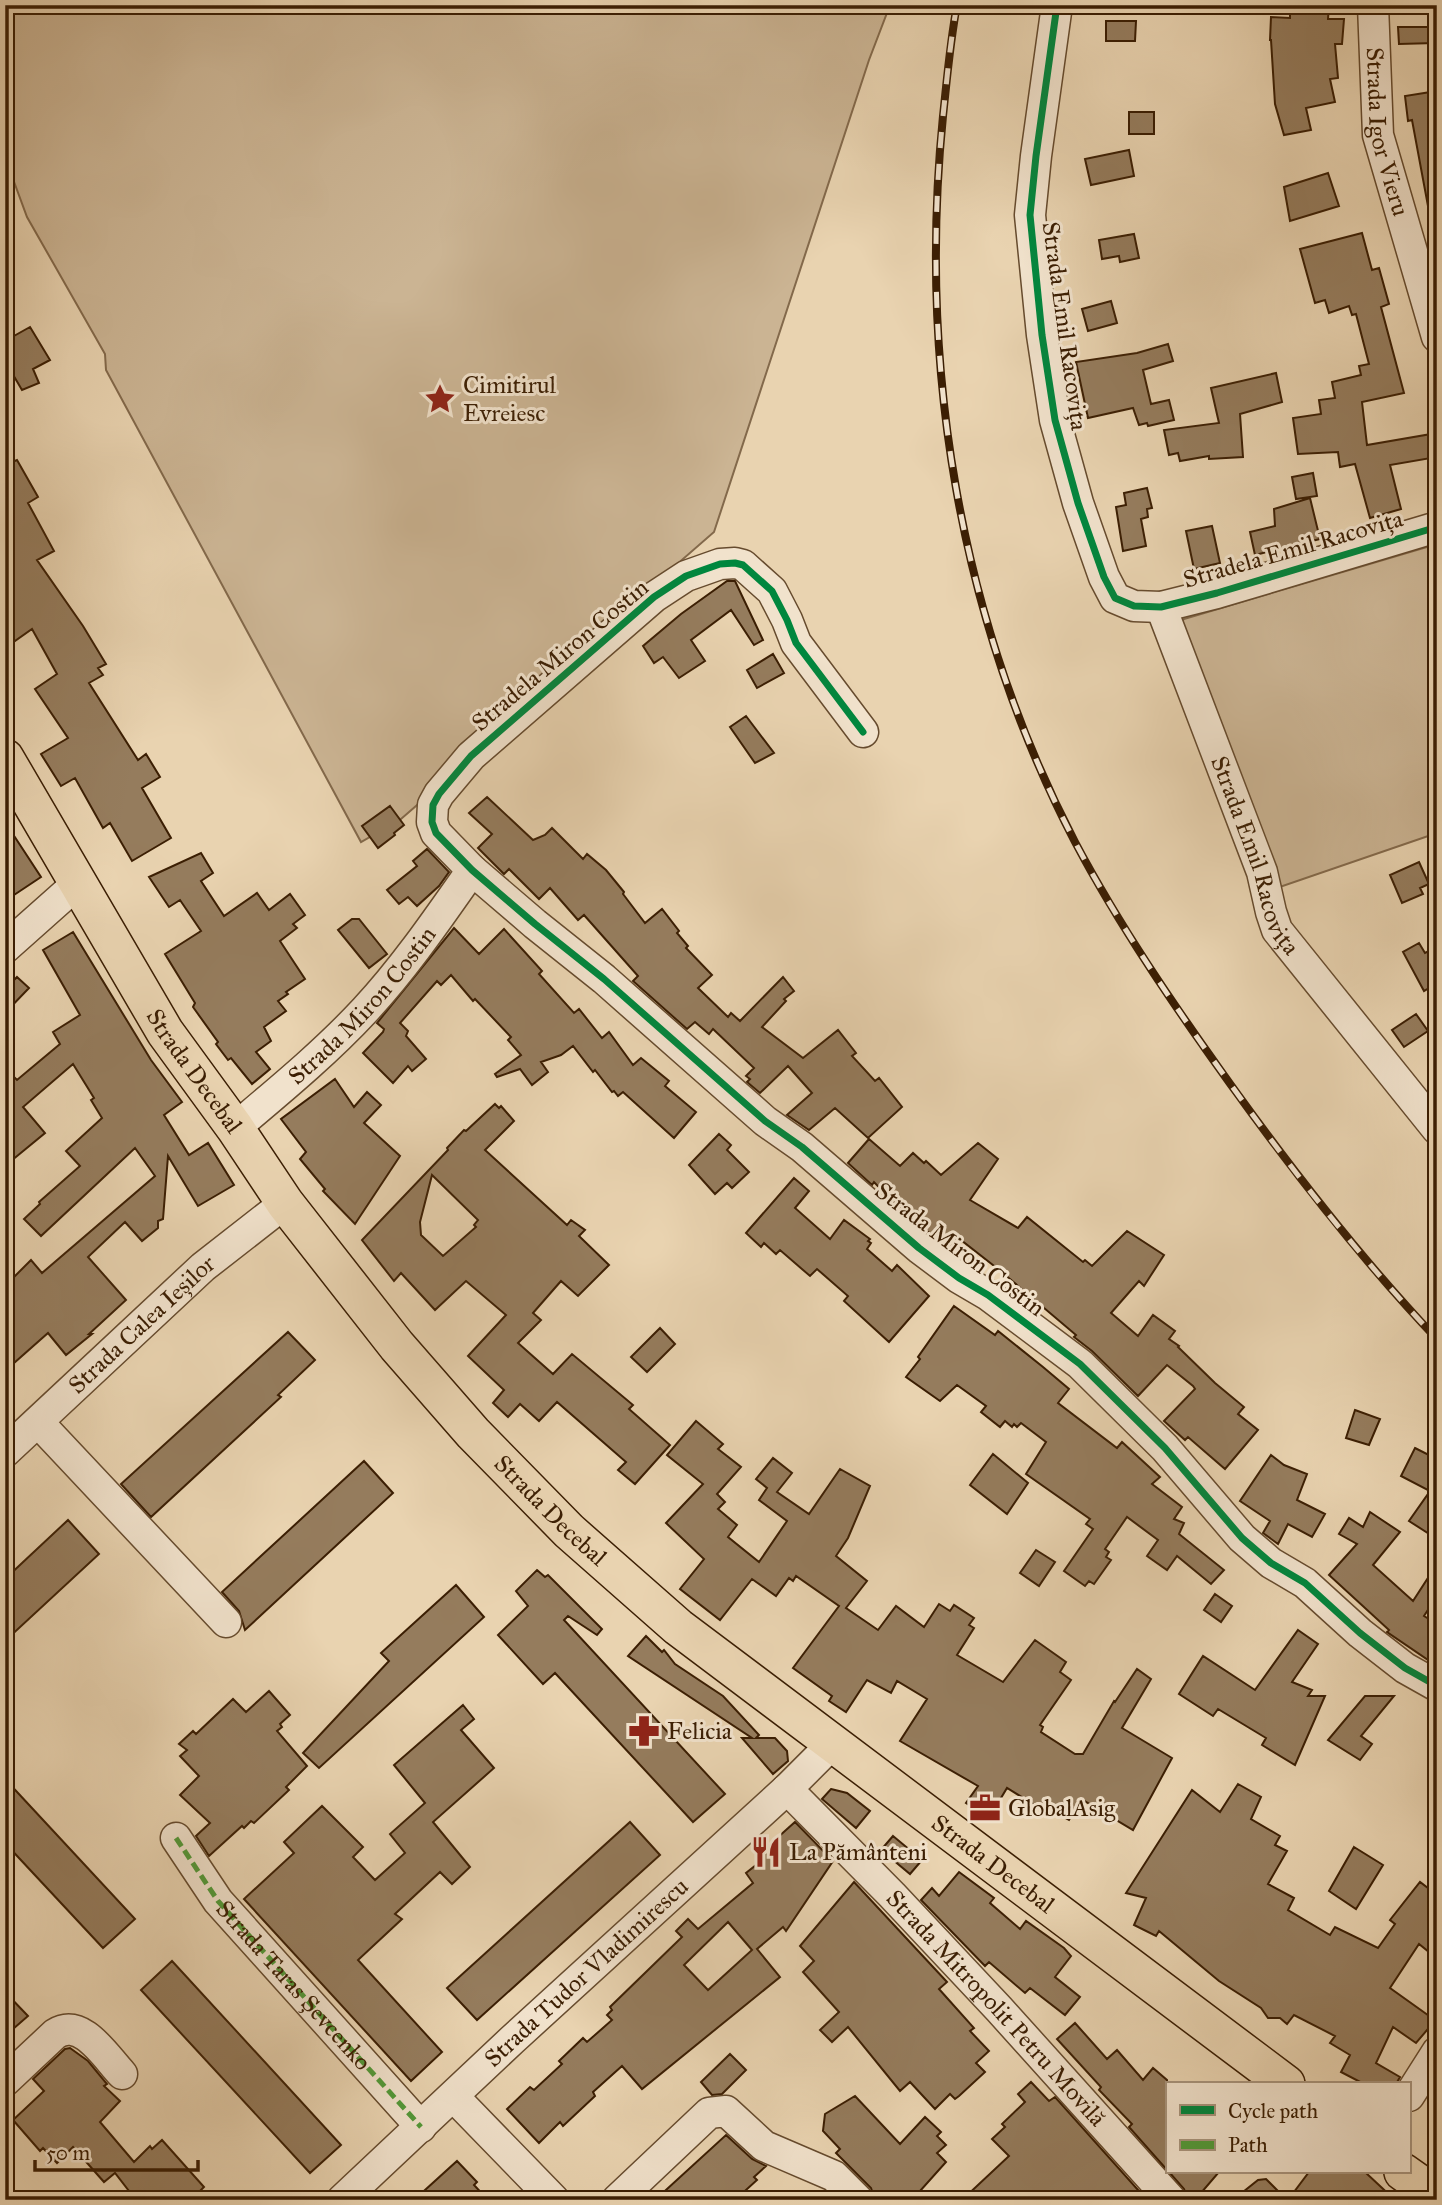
<svg xmlns="http://www.w3.org/2000/svg" width="1442" height="2205" viewBox="0 0 1442 2205" font-family="'IM FELL Great Primer',serif">
  <style>
    .green { fill: #cbb493; stroke: #83694b; stroke-width: 2 }
    .building { fill: #957c5d; stroke: #3b1e03; stroke-width: 2; fill-rule: evenodd }
    .lines { fill: none; stroke-linecap: round; stroke-linejoin: round }
    .minor-casing { stroke: #664b2e; stroke-width: 33 }
    .major-casing { stroke: #3b1e03; stroke-width: 40 }
    .minor { stroke: #f1e2cc; stroke-width: 30 }
    .major { stroke: #e9d3b0; stroke-width: 37 }
    .rail-casing { stroke: #3b1e03; stroke-width: 8 }
    .rail { stroke: #f1e2cc; stroke-width: 5; stroke-dasharray: 16; stroke-linecap: butt }
    .quiet { stroke: #529a39; stroke-width: 5; stroke-dasharray: 10 5; stroke-linecap: butt }
    .cycleway-casing { stroke: #f1e2cc; stroke-width: 11 }
    .cycleway { stroke: #00873e; stroke-width: 7 }
    .labels { text-anchor: middle; dominant-baseline: central; stroke-width: 6; stroke-linejoin: round; paint-order: stroke }
    .street-label { font-size: 24px; fill: #3b1e03; stroke: #f1e2cc }
    .poi-label { font-size: 24px; fill: #3b1e03; stroke: #f1e2cc; text-anchor: start }
  </style>
  <rect width="100%" height="100%" fill="#e9d3b0"/>
  <filter id="stains"><feTurbulence type="fractalNoise" baseFrequency=".00286" numOctaves="4"/><feColorMatrix values="0 0 0 0 .2 0 0 0 0 .09 0 0 0 0 .02 0 0 0 .5 -.17"/></filter>
  <radialGradient id="worn" r=".72"><stop offset=".6" stop-color="#630" stop-opacity="0"/><stop offset="1" stop-color="#630" stop-opacity=".3"/></radialGradient>
  <path class="green" d="M5 5H890L869 60 714 532 481 735 424 799 401 819 361 842 106 370 105 354 27 217 13 179 5 148Z
    M1437 544V833L1274 889 1180 623 1184 619Z"/>
  <path class="building" d="M1290 5H1329L1328 19H1344L1342 44H1335L1338 78 1330 79 1335 102 1306 108 1311 130 1284 135 1275 104 1271 40H1270L1271 17 1290 18Z
    M1106 21H1136L1135 41H1106Z
    M1398 27H1435V43L1399 44Z
    M1437 91V206H1428L1412 120 1408 121 1405 96Z
    M1129 112H1154V134H1129Z
    M1129 150 1134 176 1091 185 1085 159Z
    M1328 173 1339 206 1290 221 1284 187Z
    M1362 233 1372 270 1379 268 1389 304 1381 307 1404 393 1362 402 1367 445 1437 433V457L1390 465 1401 509 1370 518 1355 464 1340 467 1338 452 1298 454 1293 418 1321 414 1319 400 1335 398 1332 382 1361 375 1359 366 1369 364 1356 314 1352 315 1349 306 1329 313 1325 300 1315 303 1300 249Z
    M1134 234 1139 258 1120 262 1119 256 1102 259 1099 240Z
    M1111 301 1117 323 1088 331 1082 309Z
    M30 327 50 360 33 369 39 383 22 390 5 361V341Z
    M1168 344 1173 361 1143 370 1151 404 1169 400 1174 420 1148 426 1147 423 1139 425 1133 408 1088 418 1076 362 1137 353Z
    M1276 373 1282 402 1240 414 1243 457 1209 459V456L1180 461 1178 453 1169 455 1164 430 1219 423 1211 388Z
    M17 460 38 497 28 503 54 551 37 560 83 626 106 664 98 668 103 675 89 683 138 760 146 754 160 777 142 788 171 838 132 861 110 823 103 828 75 778 61 786 41 754 68 738 35 689 57 674 32 629 5 648V465Z
    M1313 473 1317 496 1296 499 1292 477Z
    M1147 488 1152 508 1147 509 1148 517 1141 519 1146 546 1123 551 1116 507 1126 505 1124 493Z
    M1310 498 1320 539 1255 555 1250 532 1275 526 1274 509Z
    M1212 526 1220 563 1194 569 1186 531Z
    M727 581H735L763 640 754 645 731 610 691 640 705 661 679 678 663 657 654 663 643 646 681 614Z
    M773 654 784 673 757 688 747 670Z
    M746 716 774 753 755 763 730 727Z
    M487 797 533 840 545 835 552 828 583 859 587 854 606 870 624 892 623 894 645 923 662 909 679 931 677 933 688 946 686 948 712 975 698 988 728 1017 731 1013 740 1021 783 977 794 991 784 999 786 1001 762 1027 803 1058 838 1030 856 1053 852 1056 875 1081 879 1078 902 1107 868 1138 835 1108 809 1130 787 1115 812 1093 788 1066 760 1093 747 1082 750 1079 746 1076 754 1068 713 1029 709 1034 695 1022 687 1029 633 981 638 976 584 915 578 920 550 888 539 899 509 869 504 874 478 848 492 834 469 813Z
    M390 806 404 825 394 833 395 835 378 848 362 826Z
    M5 822 41 877 5 901Z
    M427 849 449 872 439 886 417 906 408 897 399 904 387 890 417 866 413 861Z
    M201 853 213 873 201 881 224 916 257 893 269 910 290 894 305 915 293 924 297 928 280 941 305 979 286 992 288 994 278 1001 286 1011 264 1027 271 1041 256 1052 270 1069 252 1084 231 1058 228 1060 216 1044 218 1042 193 1007 195 1003 165 954 201 931 180 900 169 907 149 877Z
    M1419 862 1429 884 1420 888 1423 894 1402 903 1390 875Z
    M352 919H359L387 954 369 968 338 930Z
    M454 928 479 954 504 929 542 971 539 974 574 1013 579 1009 602 1038 609 1032 633 1065 641 1058 669 1081 665 1086 696 1112 674 1138 623 1092 618 1096 614 1091 612 1092 595 1070 593 1072 573 1046 561 1055 541 1062 548 1072 532 1085 520 1069 497 1077 495 1074 521 1055 508 1040 511 1037 475 999 473 1001 451 975 441 985 437 981 400 1023 408 1031 406 1036 426 1059 412 1071 408 1066 393 1083 363 1053 383 1032 384 1029 377 1023Z
    M73 932 151 1060 182 1102 164 1115 189 1155 208 1143 234 1185 198 1206 168 1156 163 1219 158 1221V1228L142 1241 125 1222 88 1257 126 1300 89 1334H92L66 1355 48 1333 5 1371V1286L31 1260 42 1273 155 1176 135 1148 41 1236 24 1219 40 1204 39 1202 80 1166 66 1151 102 1118 91 1100 94 1098 73 1064 23 1107 45 1133 5 1166V1068L17 1080 60 1044 53 1032 80 1015 43 950Z
    M1419 943 1425 953 1437 947V983L1424 991 1403 952Z
    M17 977 29 988 5 1013V989Z
    M1416 1014 1428 1031 1404 1047 1392 1030Z
    M335 1079 354 1107 367 1092 381 1105 364 1123 400 1156 355 1224 323 1191 325 1189 300 1159 306 1152 281 1119Z
    M495 1104 499 1108 501 1106 514 1121 485 1150 567 1225 571 1220 585 1230 579 1236 609 1265 578 1296 561 1281 533 1313 541 1320 518 1343 553 1374 572 1354 633 1405 629 1409 670 1445 635 1484 618 1470 626 1462 557 1402 539 1421 520 1404 508 1417 493 1403 504 1390 468 1356 506 1315 466 1281 435 1310 401 1273 394 1281 362 1240 448 1150 447 1148 464 1130 466 1131ZM432 1175 478 1220 474 1225 476 1227 443 1256 421 1235 420 1222Z
    M719 1134 731 1145 727 1150 749 1172 732 1188 727 1183 715 1194 689 1165Z
    M869 1139 900 1166 913 1153 924 1163 926 1161 941 1175 978 1143 998 1159 970 1200 1018 1228 1027 1217 1083 1262 1085 1260 1092 1266 1127 1231 1164 1255 1144 1286 1139 1281 1111 1313 1138 1336 1153 1315 1175 1331 1169 1339 1179 1346 1178 1347 1215 1383 1244 1407 1238 1414 1258 1430 1225 1469 1188 1437 1185 1440 1164 1421 1195 1389 1193 1386 1167 1365 1138 1396 1092 1351 1074 1337 1076 1335 998 1269 957 1237 948 1248 901 1210 874 1182 872 1185 848 1163Z
    M794 1178 809 1191 795 1208 830 1239 844 1220 870 1239 868 1241 871 1243 867 1249 892 1271 897 1265 929 1296 889 1342 844 1301 848 1296 817 1269 810 1276 780 1250 776 1254 764 1243 761 1247 746 1233Z
    M954 1306 995 1335 998 1331 1043 1367 1069 1389 1058 1403 1117 1448 1122 1442 1160 1477 1152 1484 1182 1507 1174 1519 1184 1523 1179 1534 1224 1570 1211 1584 1177 1556 1167 1570 1147 1556 1158 1540 1127 1517 1105 1549 1109 1552 1106 1557 1111 1560 1094 1584 1089 1581 1085 1586 1064 1571 1093 1529 1086 1524 1090 1519 1026 1474 1046 1442 1021 1423 1017 1427 1014 1424 1012 1427 1005 1421 1000 1427 981 1412 986 1406 957 1385 940 1401 906 1377 920 1359 918 1357Z
    M660 1328 675 1344 647 1372 631 1357Z
    M288 1332 315 1360 278 1395 281 1397 151 1517 121 1484Z
    M1355 1410 1380 1419 1369 1445 1346 1438Z
    M696 1421 723 1444 718 1449 741 1467 717 1494 725 1502 718 1509 737 1525 728 1537 759 1562 787 1521 759 1500 767 1488 756 1479 773 1458 792 1473 777 1492 809 1514 840 1469 870 1486 848 1538 836 1556 867 1581 846 1608 878 1630 896 1606 924 1627 939 1604 950 1611 954 1605 974 1618 969 1625 974 1628 957 1655 1003 1682 1035 1640 1066 1662 1060 1672 1071 1680 1040 1725 1043 1727 1041 1732 1075 1754H1083L1114 1701 1115 1702 1137 1669 1151 1679 1122 1728 1172 1758 1133 1830 1081 1799 1069 1820 1040 1804 1038 1807 1007 1788 989 1818 966 1803 978 1786 900 1741 927 1699 897 1681 891 1693 867 1680 846 1712 829 1701 832 1696 793 1668 839 1606 796 1576 793 1581 789 1578 776 1596 752 1579 720 1620 680 1589 704 1559 666 1523 703 1484 667 1455Z
    M1415 1448 1437 1459V1539L1409 1521 1430 1491 1401 1476Z
    M993 1454 1028 1483 1007 1514 970 1485Z
    M1271 1455 1284 1465 1307 1474 1297 1500 1325 1514 1312 1537 1288 1524 1278 1544 1263 1533 1270 1521 1240 1501Z
    M364 1461 393 1493 245 1630 239 1611 222 1592Z
    M1370 1512 1400 1532 1373 1565 1413 1601 1437 1564V1596L1424 1616 1437 1624V1666L1387 1632 1389 1630 1329 1575 1357 1544 1339 1534 1349 1518 1363 1527Z
    M68 1520 99 1554 5 1641V1579Z
    M1036 1550 1055 1562 1039 1586 1020 1573Z
    M537 1570 545 1577 548 1575 602 1629 597 1635 568 1616 564 1620 725 1794 693 1822 555 1673 543 1684 498 1635 528 1606 516 1591Z
    M456 1585 484 1617 319 1768 303 1753 389 1661 381 1653Z
    M1215 1594 1232 1606 1221 1622 1204 1610Z
    M1298 1630 1318 1644 1292 1682 1312 1690 1308 1696H1325L1295 1765 1262 1745 1266 1738 1218 1709 1213 1716 1179 1694 1203 1656 1255 1690Z
    M646 1636 662 1652 664 1650 675 1664 723 1696 759 1735 756 1738H775L787 1751 788 1761 773 1774 742 1738H752L628 1656Z
    M269 1691 290 1715 280 1724 282 1727 277 1731 307 1766 286 1787 289 1790 254 1823 251 1821 244 1828 242 1826 209 1856 196 1836 210 1823 180 1795 199 1776 180 1756 187 1750 179 1744 193 1731 196 1734 233 1699 246 1712Z
    M1365 1696H1394L1361 1736 1372 1744 1360 1760 1328 1740Z
    M463 1705 474 1719 461 1730 494 1768 433 1822 470 1867 452 1884 440 1872 395 1914 402 1919 358 1960 442 2052 411 2081 244 1899 294 1853 284 1842 322 1806 363 1847 353 1857 375 1880 405 1853 390 1834 425 1803 394 1765Z
    M5 1779 135 1919 103 1948 5 1843Z
    M1238 1784 1261 1797 1251 1819 1280 1836 1275 1845 1287 1851 1268 1884 1294 1898 1288 1910 1330 1935 1335 1927 1378 1948 1395 1924 1390 1920 1420 1882 1437 1895V1942L1429 1952 1419 1944 1390 1988 1432 2018 1431 2020 1433 2023 1416 2043 1393 2027 1376 2063 1400 2077 1396 2084H1364L1341 2072 1350 2055 1330 2043 1335 2036 1294 2015 1287 2024 1280 2018H1268L1261 2008 1219 1981 1159 1931 1156 1936 1134 1925 1146 1898 1126 1893 1192 1790 1220 1812Z
    M831 1789 847 1793 870 1811 856 1828 822 1799Z
    M630 1822 660 1855 477 2020 447 1988Z
    M795 1822 833 1861 786 1931 783 1927 757 1949 780 1977 642 2089 622 2066 593 2092 595 2096 563 2126 560 2122 539 2143 507 2109 530 2087 534 2090 562 2064 559 2061 583 2038 587 2042 612 2020 607 2015 612 2010 610 2007 682 1937 676 1931 688 1919 698 1929 753 1883 746 1873 761 1861 757 1856ZM728 1922 752 1950 708 1990 684 1965Z
    M893 1836 922 1860 910 1874 881 1850Z
    M1354 1847 1383 1865 1356 1909 1329 1891Z
    M959 1872 994 1898 990 1903 1020 1929 1026 1921 1064 1948 1071 1956 1055 1977 1080 1997 1065 2015 1030 1988 1025 1993 989 1962 985 1966 921 1900 932 1888 939 1896Z
    M854 1882 947 1982 939 1989 974 2028 970 2031 989 2051 976 2063 985 2072 959 2096 955 2099 950 2094 935 2109 910 2082 900 2091 848 2027 832 2042 820 2030 839 2012 803 1972 814 1961 800 1946Z
    M172 1961 341 2145 310 2173 141 1990Z
    M5 1992 28 2016 5 2036Z
    M1075 2023 1107 2059 1117 2050 1143 2080 1153 2068 1167 2080V2170L1129 2127 1132 2124 1099 2090 1101 2087 1057 2039Z
    M70 2048 88 2061 107 2084 104 2086 120 2101 100 2122 134 2162 150 2146 152 2149 162 2140 204 2187 191 2200H136L115 2173 104 2182 73 2147 57 2163 43 2148 40 2151 13 2120 44 2091 33 2079 65 2049Z
    M730 2054 746 2070 722 2094 712 2095 701 2082Z
    M1031 2082 1049 2101 1055 2097 1147 2200H962L1009 2156 992 2139 1005 2127 1002 2124 1025 2102 1018 2094Z
    M855 2096 900 2144 925 2117 941 2132 937 2136 946 2145 937 2153 946 2162 912 2200H889L883 2194 875 2200 871 2188 836 2153 840 2149 823 2131 825 2114Z
    M726 2135 752 2159 766 2166 754 2177 757 2180 735 2200H655Z
    M457 2161 477 2182 474 2185 488 2200H414Z
    M1169 2172H1219L1195 2200H1188L1184 2189Z
    M1309 2172H1365L1395 2200H1288Z
    M1266 2179 1287 2200H1233L1258 2180Z"/>
  <g class="lines">
    <defs>
      <g id="minor">
        <path d="M1057 5 1036 156 1030 215 1042 335 1055 420 1078 503 1104 577 1115 598 1134 606 1161 607 1217 593 1437 527"/>
        <path id="s1" d="M1373 5 1378 135 1437 337"/>
        <path id="s2" d="M1161 607 1262 872 1271 912 1277 930 1437 1129"/>
        <path d="M863 732 796 643 787 620 772 591 743 565 735 563 720 564 686 576 654 597 471 756 439 794 433 805 432 822 436 833 472 870 535 924 604 979 765 1121 802 1147 919 1248 959 1278 988 1295 1080 1364 1165 1448 1242 1538 1271 1563 1305 1583 1360 1633 1405 1668 1437 1686"/>
        <path d="M5 948 78 883"/>
        <path id="s3" d="M235 1128C280 1090 325 1053 365 1010 405 967 439 917 472 870"/>
        <path d="M38 1422 226 1622"/>
        <path id="s4" d="M5 1452 203 1267 285 1203"/>
        <path id="s5" d="M787 1789 892 1895 999 2009 1171 2200"/>
        <path d="M176 1838 218 1901 421 2127"/>
        <path d="M5 2081 55 2034C82 2017 105 2056 122 2074"/>
        <path d="M1409 2096 1437 2052"/>
        <path d="M454 2097 554 2200"/>
        <path id="s6" d="M342 2200 512 2040 787 1789 832 1744"/>
        <path d="M617 2200 709 2113 726 2111 764 2146 834 2176 858 2200"/>
      </g>
      <g id="major">
        <path id="s7" d="M5 758 165 1032 235 1128 285 1203 397 1346 473 1433 569 1531 678 1627 1286 2084"/>
        <path d="M1403 2172 1437 2196"/>
      </g>
    </defs>
    <use href="#minor" class="minor-casing"/>
    <use href="#major" class="major-casing"/>
    <use href="#minor" class="minor"/>
    <use href="#major" class="major"/>
    <defs>
      <path id="rail" d="M957 5C950 42 947 79 943 116 918 365 959 619 1075 842 1120 927 1175 1007 1231 1085 1295 1174 1361 1259 1437 1339"/>
    </defs>
    <use href="#rail" class="rail-casing"/>
    <use href="#rail" class="rail"/>
    <path class="quiet" id="s8" d="M176 1838 218 1901 421 2127"/>
    <defs>
      <path id="cycleway" d="M1057 5 1036 156 1030 215 1042 335 1055 420 1078 503 1104 577 1115 598 1134 606 1161 607 1217 593 1437 527
        M863 732 796 643 787 620 772 591 743 565 735 563 720 564 686 576 654 597 471 756 439 794 433 805 432 822 436 833 472 870 535 924 604 979 765 1121 802 1147 919 1248 959 1278 988 1295 1080 1364 1165 1448 1242 1538 1271 1563 1305 1583 1360 1633 1405 1668 1437 1686"/>
    </defs>
    <use href="#cycleway" class="cycleway-casing"/>
    <use href="#cycleway" class="cycleway"/>
  </g>
  <defs>
    <symbol id="sight-bare" viewBox="-9 -9 18 18"><path d="M0-6L1.8-2.2L6-1.7L2.9 1.2L3.7 5.4L0 3.3L-3.7 5.4L-2.9 1.2L-6-1.7L-1.8-2.2Z" fill="#8f2418" stroke="#f1e2cc" stroke-width="2.5" paint-order="stroke"/></symbol>
    <symbol id="pharmacy-bare" viewBox="-9 -9 18 18"><path d="M-2-6h4v4h4v4h-4v4h-4v-4h-4v-4h4Z" fill="#8f2418" stroke="#f1e2cc" stroke-width="2.5" paint-order="stroke"/></symbol>
    <symbol id="office-bare" viewBox="-9 -9 18 18"><path d="M-6-3h4V-5.5h4V-3h4V5H-6ZM-1-4.5V-3h2v-1.5ZM-6 0V1H6V0Z" fill="#8f2418" stroke="#f1e2cc" stroke-width="2.5" paint-order="stroke"/></symbol>
    <symbol id="restaurant-bare" viewBox="-9 -9 18 18"><path d="M-5-6h1v4h1v-4h1v4h1v-4h1v5L-1.5 .5V6h-2V.5L-5-1ZM5-6V6H3V1.5H1.5Q1.5-4 5-6Z" fill="#8f2418" stroke="#f1e2cc" stroke-width="2.5" paint-order="stroke"/></symbol>
  </defs>
  <g fill-rule="evenodd">
    <use href="#sight-bare" x="418" y="377" width="44" height="44"/>
    <use href="#pharmacy-bare" x="622" y="1709" width="44" height="44"/>
    <use href="#office-bare" x="963" y="1786" width="44" height="44"/>
    <use href="#restaurant-bare" x="744" y="1830" width="44" height="44"/>
  </g>
  <g class="labels">
    <g class="street-label">
      <text stroke="none"><textPath href="#s1" startOffset="128">Strada Igor Vieru</textPath></text>
      <text transform="translate(1065 326) rotate(82)">Strada Emil Racovița</text>
      <text transform="translate(1293 549) rotate(-16)">Stradela Emil Racovița</text>
      <text transform="translate(560 655) rotate(-40)">Stradela Miron Costin</text>
      <text stroke="none"><textPath href="#s2" startOffset="266">Strada Emil Racovița</textPath></text>
      <text stroke="none"><textPath href="#s3" startOffset="177">Strada Miron Costin</textPath></text>
      <text stroke="none"><textPath href="#s7" startOffset="366">Strada Decebal</textPath></text>
      <text transform="translate(960 1249) rotate(37)">Strada Miron Costin</text>
      <text stroke="none"><textPath href="#s4" startOffset="187">Strada Calea Ieșilor</textPath></text>
      <text stroke="none"><textPath href="#s7" startOffset="933">Strada Decebal</textPath></text>
      <text stroke="none"><textPath href="#s7" startOffset="1500">Strada Decebal</textPath></text>
      <text stroke="none"><textPath href="#s6" startOffset="334">Strada Tudor Vladimirescu</textPath></text>
      <text stroke="none"><textPath href="#s8" startOffset="189">Strada Taras Șevcenko</textPath></text>
      <text stroke="none"><textPath href="#s5" startOffset="303">Strada Mitropolit Petru Movilă</textPath></text>
    </g>
    <g class="poi-label">
      <text x="463" y="385">Cimitirul<tspan x="463" dy="28">Evreiesc</tspan></text>
      <text x="667" y="1731">Felicia</text>
      <text x="1008" y="1808">GlobalAsig</text>
      <text x="789" y="1852">La Pământeni</text>
    </g>
  </g>
  <rect width="1442" height="2205" fill="none" stroke="#e9d3b0" stroke-width="28"/>
  <rect x="7" y="7" width="1428" height="2191" fill="none" stroke="#3b1e03" stroke-width="3.5"/>
  <rect x="14" y="14" width="1414" height="2177" fill="none" stroke="#3b1e03" stroke-width="2"/>
  <rect x="1166" y="2082" width="245" height="91" fill="#f1e2cc" stroke="#a8947c" stroke-width="2"/>
  <rect x="1180" y="2105" width="35" height="10" fill="#00873e" stroke="#a8947c" stroke-width="2"/>
  <text x="1228" y="2118" font-size="21" fill="#3b1e03">Cycle path</text>
  <rect x="1180" y="2140" width="35" height="10" fill="#529a39" stroke="#a8947c" stroke-width="2"/>
  <text x="1228" y="2152" font-size="21" fill="#3b1e03">Path</text>
  <path d="M35 2160v10h163v-10" fill="none" stroke="#3b1e03" stroke-width="3.5"/>
  <text x="46" y="2160" font-size="21" fill="#3b1e03" stroke="#f1e2cc" stroke-width="5" paint-order="stroke">50 m</text>
  <rect width="100%" height="100%" filter="url(#stains)"/>
  <rect width="100%" height="100%" fill="url(#worn)"/>
</svg>
